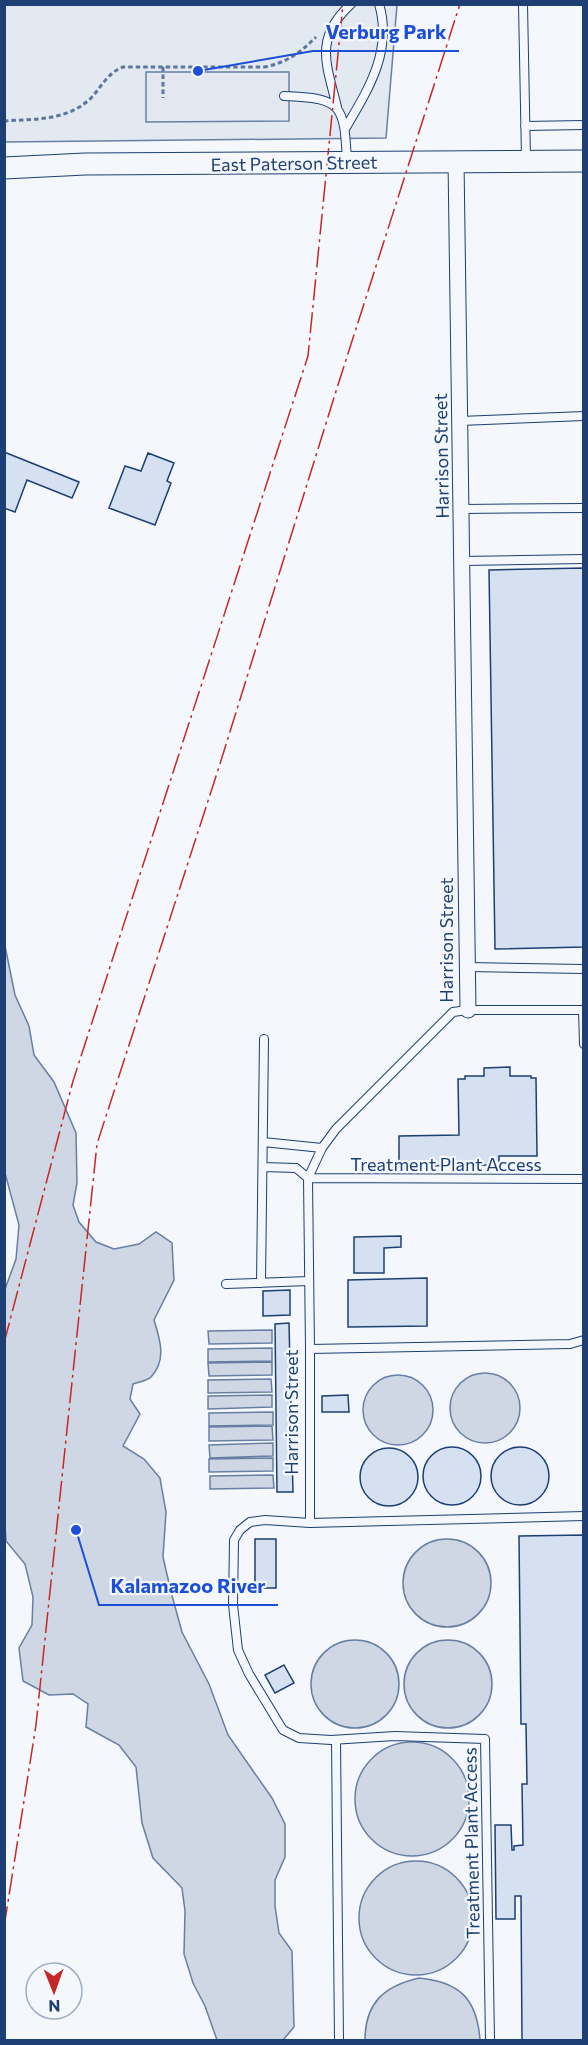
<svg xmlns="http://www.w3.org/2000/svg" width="588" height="2045" viewBox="0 0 588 2045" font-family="Commissioner,sans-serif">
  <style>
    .green { fill: #e3e9f0; stroke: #687fa3; stroke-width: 1.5 }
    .parking { fill: #e3e8f0; stroke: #687fa3; stroke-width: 1.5 }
    .water { fill: #cfd7e4; stroke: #687fa3; stroke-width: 1.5 }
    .building { fill: #d5e0f0; stroke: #1d3f73; stroke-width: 1.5 }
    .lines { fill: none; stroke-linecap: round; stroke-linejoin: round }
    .lane-casing { stroke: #1d3f73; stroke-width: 10 }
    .street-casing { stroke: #1d3f73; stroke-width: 17 }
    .secondary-casing { stroke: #1d3f73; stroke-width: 23 }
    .path { stroke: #5e769c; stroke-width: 3; stroke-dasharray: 4.5 3; stroke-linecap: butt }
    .lane { stroke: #f4f7fb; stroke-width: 8 }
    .street { stroke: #f4f7fb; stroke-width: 15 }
    .secondary { stroke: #f4f7fb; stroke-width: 21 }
    .power { stroke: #c62828; stroke-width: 1.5; stroke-dasharray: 21 4.5 3 4.5; stroke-linecap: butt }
    .labels { text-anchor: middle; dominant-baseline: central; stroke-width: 4.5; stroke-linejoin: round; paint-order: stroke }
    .street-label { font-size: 18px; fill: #1d3f73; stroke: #f4f7fb }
    .leader { fill: none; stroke: #1d4ed8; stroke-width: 2 }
    .callout-dot { fill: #1d4ed8; stroke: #f4f7fb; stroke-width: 2 }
    .callout-label { font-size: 20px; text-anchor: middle; font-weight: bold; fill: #1d4ed8; stroke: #f4f7fb; stroke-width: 4.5; stroke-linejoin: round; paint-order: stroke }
  </style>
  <rect width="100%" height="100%" fill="#f4f7fb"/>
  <path class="green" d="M4 5H397L386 138 5 142Z"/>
  <path class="parking" d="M146 72H289V121L146 122Z"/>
  <path class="water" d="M4 941 15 995 29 1026 34 1055 54 1082 76 1133 77 1183 73 1205 79 1222 96 1242 114 1249 139 1244 156 1232 172 1243 174 1280 154 1320C160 1339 167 1360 151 1377 147 1381 138 1382 133 1384L130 1399 140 1414 123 1446 144 1459 160 1478 166 1512 163 1557 171 1592 182 1632 209 1684 228 1735 272 1798 285 1824V1857L275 1880V1906L279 1933 292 1951 294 2027 283 2040H217L205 2006 193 1983 184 1954 185 1911 182 1888 153 1858 142 1823 136 1767 119 1745 86 1727 88 1704 73 1694 49 1695 23 1681 19 1648 32 1625 33 1597 25 1564 6 1541 4 1511V1292L16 1259 19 1225 5 1173Z
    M272 1330V1343L209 1344 208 1331Z
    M272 1348V1361L208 1362V1349Z
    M272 1362V1375L209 1376 208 1363Z
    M450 1408a35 35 0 1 1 70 0a35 35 0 1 1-70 0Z
    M363 1410a35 35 0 1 1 70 0a35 35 0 1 1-70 0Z
    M271 1379 272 1392 208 1393V1380Z
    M272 1395V1407L208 1409V1396Z
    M273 1412V1425L209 1426V1413Z
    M272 1426 273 1440 209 1441V1427Z
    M273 1443V1456L210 1458 209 1445Z
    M273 1458V1471L209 1472V1459Z
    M273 1475 274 1488 210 1489V1476Z
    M403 1583a44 44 0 1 1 88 0a44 44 0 1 1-88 0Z
    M404 1684a44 44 0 1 1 88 0a44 44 0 1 1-88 0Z
    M311 1684a44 44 0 1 1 88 0a44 44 0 1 1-88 0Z
    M355 1799a57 57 0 1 1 114 0a57 57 0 1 1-114 0Z
    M359 1918a57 57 0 1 1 114 0a57 57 0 1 1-114 0Z
    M419 1978C460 1982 477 1999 480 2040H365C365 2003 384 1986 419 1978Z"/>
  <path class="building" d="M4 452 79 482 72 498 27 480 15 512 4 508Z
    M148 453 174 463 167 481 171 483 155 525 109 508 125 466 141 471Z
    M584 568V947L495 949 489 570Z
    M510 1067V1076H531V1078H536L537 1156H499V1165L399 1166V1136L459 1135 458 1079H465V1076H484V1068Z
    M401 1236V1247L384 1248V1273H354V1237Z
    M427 1278V1326L348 1327V1280Z
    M290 1290V1315L263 1316V1291Z
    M289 1323 293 1492H277L275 1324Z
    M348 1395 349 1412H322V1396Z
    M491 1476a29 29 0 1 1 58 0a29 29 0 1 1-58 0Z
    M423 1476a29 29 0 1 1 58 0a29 29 0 1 1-58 0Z
    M360 1477a29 29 0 1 1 58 0a29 29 0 1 1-58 0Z
    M584 1535V2040H522L521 1896H515V1919H496L495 1825H511L512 1850H514V1846L523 1845 522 1784H527L526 1724H521L519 1536Z
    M255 1539H276V1588H255Z
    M284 1665 294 1683 275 1693 265 1675Z"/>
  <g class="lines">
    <defs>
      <path id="lane" d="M523 4 526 159
        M284 96C343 98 344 105 347 161
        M337 107C327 65 313 39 351 4
        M525 126 584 125
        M345 129C368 90 393 51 379 4
        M460 421 584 416
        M462 509 584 508
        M462 561 584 559
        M467 967 584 969
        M583 1010 584 1044
        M584 1010H468L453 1012 336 1129 322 1148 308 1178 310 1349V1523L584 1516
        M263 1142 322 1148
        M263 1167 296 1168 308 1178 584 1179
        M261 1283 264 1039
        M226 1284 309 1281
        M310 1349 570 1344 584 1340
        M310 1523 265 1520 250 1522 240 1530 234 1540 233 1605 238 1650 249 1674 283 1730 299 1738 331 1740 395 1736 485 1739 490 2040
        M336 1740 339 2040"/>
      <path id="street" d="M456 161 468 1010"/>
      <path id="secondary" d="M4 168 85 164 584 161"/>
    </defs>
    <use href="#lane" class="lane-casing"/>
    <use href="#street" class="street-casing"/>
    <use href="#secondary" class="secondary-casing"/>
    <path class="path" d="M163 67V98
      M4 121C34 119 66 121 90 99 101 88 107 73 123 67H264C286 63 300 53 316 37"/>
    <use href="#lane" class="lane"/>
    <use href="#street" class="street"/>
    <use href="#secondary" class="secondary"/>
    <path class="power" d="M4 1343 73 1081 308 356 343 4
      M4 1927 36 1725 97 1144 219 767 337 388 460 4"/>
  </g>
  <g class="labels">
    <g class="street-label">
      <text transform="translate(294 163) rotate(-1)">East Paterson Street</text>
      <text transform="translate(441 456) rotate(-91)">Harrison Street</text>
      <text transform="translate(446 940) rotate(-90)">Harrison Street</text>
      <text x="446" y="1164">Treatment Plant Access</text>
      <text transform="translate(291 1412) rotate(-90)">Harrison Street</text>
      <text transform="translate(471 1843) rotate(-91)">Treatment Plant Access</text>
    </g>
  </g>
  <path class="leader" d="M198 71L313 51H459M76 1530L99 1605H278"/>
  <g class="callout-dot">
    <circle cx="198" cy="71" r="6"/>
    <circle cx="76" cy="1530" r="6"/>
  </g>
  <g class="callout-label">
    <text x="386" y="39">Verburg Park</text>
    <text x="188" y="1593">Kalamazoo River</text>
  </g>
  <rect width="588" height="2045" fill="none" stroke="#1d3f73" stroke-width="12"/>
  <g transform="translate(54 1991) rotate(179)"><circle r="28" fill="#f4f7fb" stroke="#9eadc5" stroke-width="1.5"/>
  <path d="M0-4.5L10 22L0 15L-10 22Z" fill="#c62828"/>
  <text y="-9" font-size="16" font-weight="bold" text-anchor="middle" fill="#1d3f73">N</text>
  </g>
</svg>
